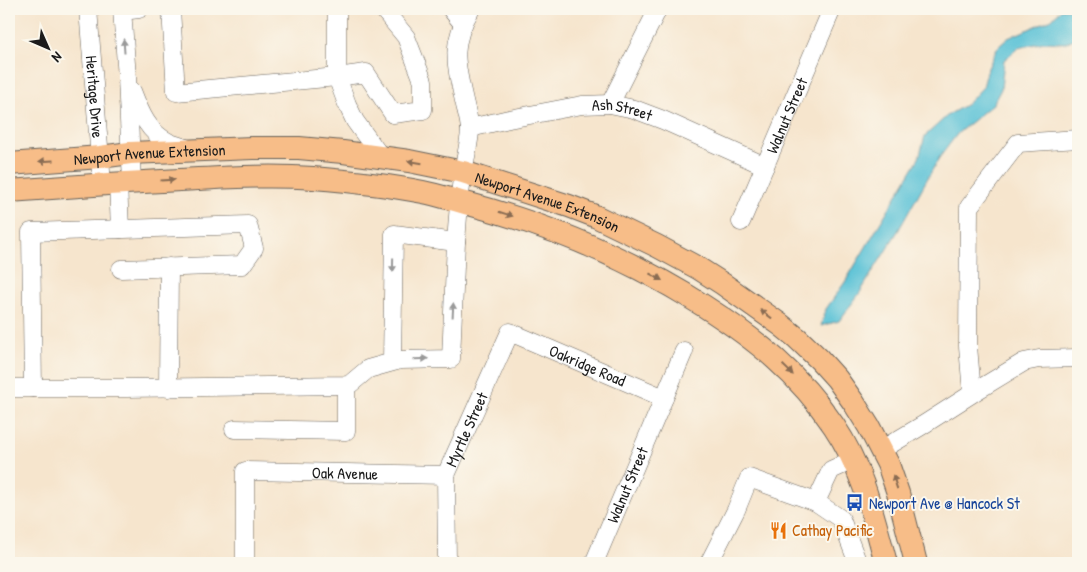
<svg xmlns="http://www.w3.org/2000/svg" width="1087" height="572" viewBox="0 0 1087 572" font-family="'Patrick Hand',sans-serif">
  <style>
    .water { fill: #59c1d6; stroke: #3a6e79 }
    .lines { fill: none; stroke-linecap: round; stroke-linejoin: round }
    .minor-casing { stroke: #68625a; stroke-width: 19 }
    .major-casing { stroke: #68625a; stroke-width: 24 }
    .minor { stroke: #fff; stroke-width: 18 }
    .major { stroke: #f7bd88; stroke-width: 22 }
    .oneway { fill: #999 }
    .oneway2 { fill: #8a6c52 }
    .labels { text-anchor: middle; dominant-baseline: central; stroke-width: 4; stroke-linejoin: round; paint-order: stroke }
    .street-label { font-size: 16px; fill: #1c1c1c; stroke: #fbf7ec }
    .transit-label { font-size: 16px; fill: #164399; stroke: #fbf7ec; text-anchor: start }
    .food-label { font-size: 16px; fill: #c56008; stroke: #fbf7ec; text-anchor: start }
  </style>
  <rect width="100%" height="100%" fill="#fbf7ec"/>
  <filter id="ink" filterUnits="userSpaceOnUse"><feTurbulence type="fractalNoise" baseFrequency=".02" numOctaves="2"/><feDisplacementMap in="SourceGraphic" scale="10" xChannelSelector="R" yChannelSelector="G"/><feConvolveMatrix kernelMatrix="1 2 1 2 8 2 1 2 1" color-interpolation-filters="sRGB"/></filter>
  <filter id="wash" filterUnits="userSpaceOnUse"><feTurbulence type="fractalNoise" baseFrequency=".0096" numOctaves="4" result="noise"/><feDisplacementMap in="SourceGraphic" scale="20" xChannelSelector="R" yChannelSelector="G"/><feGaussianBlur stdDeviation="1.12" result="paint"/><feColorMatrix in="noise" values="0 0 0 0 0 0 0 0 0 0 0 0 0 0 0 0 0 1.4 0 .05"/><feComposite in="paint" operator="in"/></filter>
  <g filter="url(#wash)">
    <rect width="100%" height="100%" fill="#f6e5cd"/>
    <path class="water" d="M1061 9H1078V37L1065 43 1044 42 1018 48 1004 60 1001 89 993 104 958 133 939 158 898 231 859 294 839 321 821 326 826 309 845 282 919 158 925 136 948 115 967 104 983 87 988 68 997 48 1008 38 1052 19Z"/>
  </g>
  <g filter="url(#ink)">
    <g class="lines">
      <defs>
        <g id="minor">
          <path id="s1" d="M88 9 102 184"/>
          <path d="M122 9 127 78 132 182"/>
          <path d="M171 9 176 92 337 77 366 73 393 114 423 110V81L406 37 383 9"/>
          <path d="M337 9V77L347 104 355 121 381 157"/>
          <path d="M451 9 463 24"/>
          <path d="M122 11 139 9"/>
          <path d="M132 91C140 112 148 133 170 143 176 145 183 147 189 149"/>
          <path d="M610 104 658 9"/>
          <path id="s2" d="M470 128 509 119 582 105 610 104 634 109 663 120 765 166"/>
          <path d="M118 183 120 229"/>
          <path id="s3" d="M741 222 832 9"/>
          <path d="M456 242C458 219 459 195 463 173 465 159 469 145 470 131 470 123 467 113 465 105 456 65 449 46 471 9"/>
          <path d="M9 388H125L349 385 368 369 400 360 451 359 456 242 394 234 392 362"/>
          <path d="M33 388 31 232 248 225 254 248 242 265 121 269"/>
          <path d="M168 388 169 267"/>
          <path d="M972 393 968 346 969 207 1018 143 1078 139"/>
          <path d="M234 429 346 431V386"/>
          <path d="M881 450 923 425 981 388 1024 362 1039 359 1078 358"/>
          <path d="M852 457 842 465 831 470 816 502 841 519 857 561 855 563"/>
          <path id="s4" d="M245 563V471L446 475"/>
          <path id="s5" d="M447 563 446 475 510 332 664 398"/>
          <path id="s6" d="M594 563 684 351"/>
          <path d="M709 563 736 510 749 478 816 502"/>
        </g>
        <g id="major">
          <path id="s7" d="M9 164 100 157 130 153 252 148H299L343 152 409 161 463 172 569 206 595 216 657 246 698 268 723 284 781 325 797 338 819 359 837 379 854 403 869 427 888 464 898 493 916 563"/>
          <path d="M9 191C72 186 135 182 198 179 236 177 275 175 313 178 350 181 387 185 423 192 438 195 453 200 469 204 552 226 632 260 704 306 757 340 799 374 834 426 863 469 873 515 886 563"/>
        </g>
      </defs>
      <use href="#minor" class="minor-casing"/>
      <use href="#major" class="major-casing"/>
      <use href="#minor" class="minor"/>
      <use href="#major" class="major"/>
    </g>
    <defs><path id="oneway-solid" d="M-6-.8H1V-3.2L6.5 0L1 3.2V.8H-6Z" transform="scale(1.25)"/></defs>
    <g class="oneway">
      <use href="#oneway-solid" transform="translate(124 46) rotate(-94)"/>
      <use href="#oneway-solid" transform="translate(393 265) rotate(91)"/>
      <use href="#oneway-solid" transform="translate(453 310) rotate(-87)"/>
      <use href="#oneway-solid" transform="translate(421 359) rotate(-1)"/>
    </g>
    <g class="oneway2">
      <use href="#oneway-solid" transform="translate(46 161) rotate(176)"/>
      <use href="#oneway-solid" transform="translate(415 162) rotate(-170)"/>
      <use href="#oneway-solid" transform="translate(168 180) rotate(-3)"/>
      <use href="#oneway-solid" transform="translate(506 214) rotate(17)"/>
      <use href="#oneway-solid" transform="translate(656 277) rotate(29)"/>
      <use href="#oneway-solid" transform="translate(766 314) rotate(-144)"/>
      <use href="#oneway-solid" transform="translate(788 370) rotate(44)"/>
      <use href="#oneway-solid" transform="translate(895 482) rotate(-108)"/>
    </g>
  </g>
  <defs>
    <symbol id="bus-bare" viewBox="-9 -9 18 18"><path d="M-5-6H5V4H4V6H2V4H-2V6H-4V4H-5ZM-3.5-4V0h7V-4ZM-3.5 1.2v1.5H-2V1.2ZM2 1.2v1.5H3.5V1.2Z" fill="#1a4fb4" stroke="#fbf7ec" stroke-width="2.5" paint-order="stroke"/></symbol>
    <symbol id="restaurant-bare" viewBox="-9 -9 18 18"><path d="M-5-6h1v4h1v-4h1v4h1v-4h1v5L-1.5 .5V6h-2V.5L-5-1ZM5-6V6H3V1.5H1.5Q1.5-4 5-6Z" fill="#e8710a" stroke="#fbf7ec" stroke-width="2.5" paint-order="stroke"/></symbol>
  </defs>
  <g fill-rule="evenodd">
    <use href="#bus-bare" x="842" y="490" width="25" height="25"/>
    <use href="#restaurant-bare" x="766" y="518" width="25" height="25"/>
  </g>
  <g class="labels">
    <g class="street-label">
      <text stroke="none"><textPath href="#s1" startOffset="88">Heritage Drive</textPath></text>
      <text stroke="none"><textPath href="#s2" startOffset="155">Ash Street</textPath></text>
      <text stroke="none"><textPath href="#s3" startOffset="116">Walnut Street</textPath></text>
      <text stroke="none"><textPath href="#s7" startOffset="141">Newport Avenue Extension</textPath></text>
      <text stroke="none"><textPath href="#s7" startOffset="546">Newport Avenue Extension</textPath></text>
      <text stroke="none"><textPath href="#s5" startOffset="329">Oakridge Road</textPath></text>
      <text stroke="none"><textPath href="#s5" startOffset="138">Myrtle Street</textPath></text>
      <text stroke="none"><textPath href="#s4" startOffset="192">Oak Avenue</textPath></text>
      <text stroke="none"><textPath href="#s6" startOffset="85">Walnut Street</textPath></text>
    </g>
    <g class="transit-label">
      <text x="869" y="503">Newport Ave @ Hancock St</text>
    </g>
    <g class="food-label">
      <text x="792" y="530">Cathay Pacific</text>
    </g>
  </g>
  <rect width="1087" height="572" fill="none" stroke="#fbf7ec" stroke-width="30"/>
  <g transform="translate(48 48) rotate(135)" stroke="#fbf7ec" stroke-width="4" paint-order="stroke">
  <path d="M0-4L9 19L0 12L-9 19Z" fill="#1c1c1c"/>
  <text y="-8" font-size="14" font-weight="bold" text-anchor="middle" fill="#1c1c1c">N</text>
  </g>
</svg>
